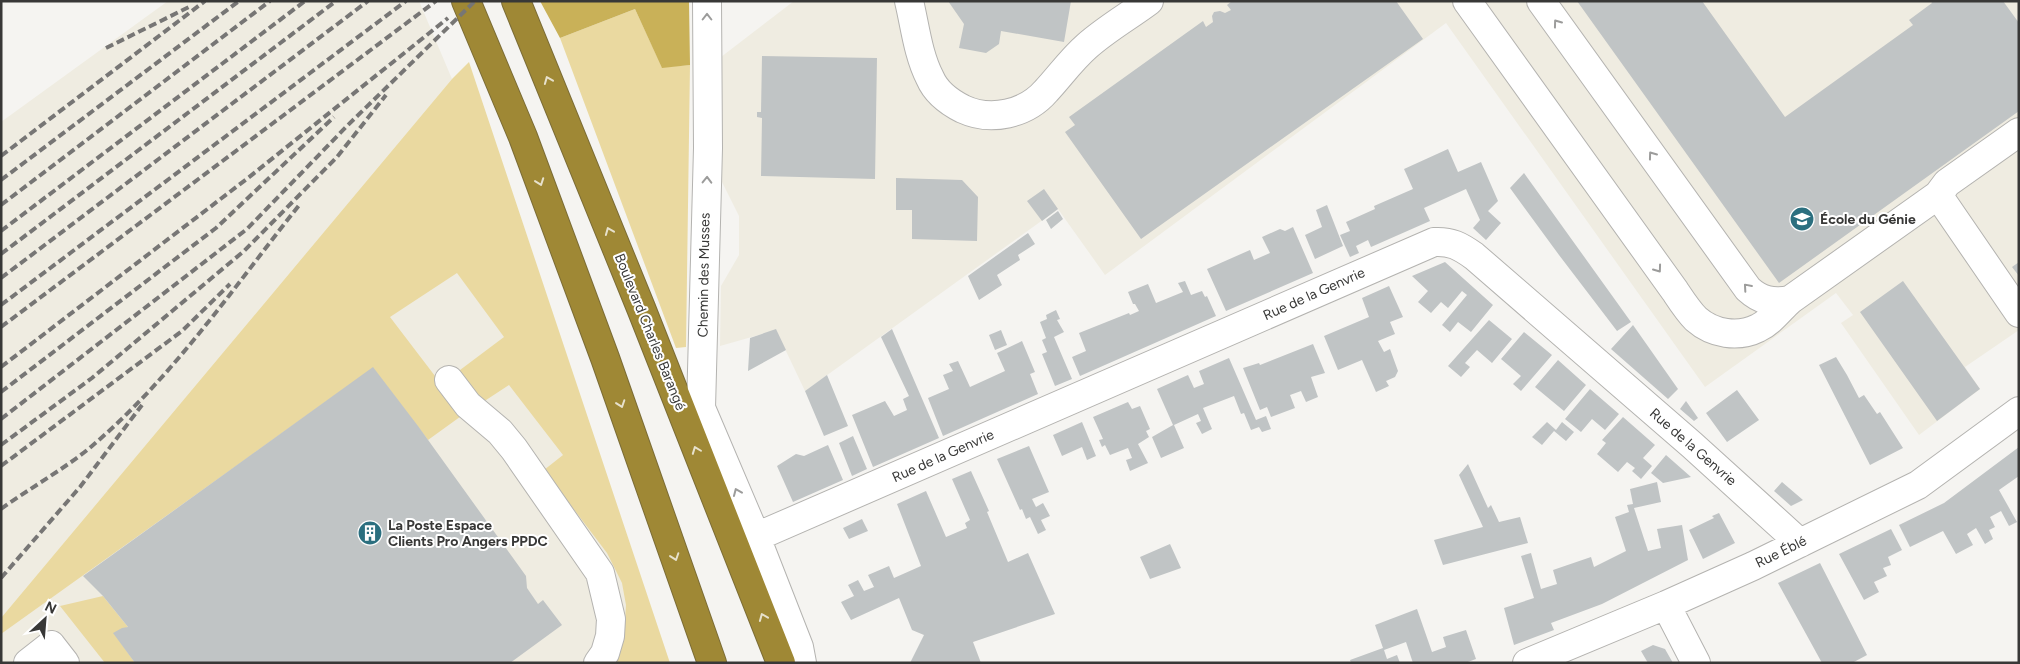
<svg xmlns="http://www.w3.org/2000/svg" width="2020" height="664" viewBox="0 0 2020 664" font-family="Figtree,sans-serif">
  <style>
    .built { fill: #efece1 }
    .green { fill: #ead9a0 }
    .forest { fill: #c9b158 }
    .building { fill: #c0c4c5 }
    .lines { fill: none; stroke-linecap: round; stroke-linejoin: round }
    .minor-casing { stroke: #b4b3b0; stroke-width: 30 }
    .highway-casing { stroke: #7b6c36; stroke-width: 30 }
    .minor { stroke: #fff; stroke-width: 28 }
    .highway { stroke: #9f8835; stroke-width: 28 }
    .rail { stroke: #777675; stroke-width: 4; stroke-dasharray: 8 4; stroke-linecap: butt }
    .oneway { stroke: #9c9c9b }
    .oneway2 { stroke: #e7e1cc }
    .labels { text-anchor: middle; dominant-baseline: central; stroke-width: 4; stroke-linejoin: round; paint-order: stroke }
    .poi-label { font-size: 14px; font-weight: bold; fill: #383837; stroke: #fff; text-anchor: start }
    .street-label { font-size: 14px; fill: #383837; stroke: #fff }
  </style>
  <rect width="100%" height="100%" fill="#f5f4f1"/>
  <path class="built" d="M168 1H419L452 79 1 618V122Z
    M794 1H2019V330L1965 367 1980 389 1919 435 1841 323 1853 315 1836 293 1705 387 1446 23 1105 275 1058 209 805 391 776 330 720 346 721 286 739 255V216L721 180V57Z
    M461 161 670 663H1V625Z"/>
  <path class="green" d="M635 9 662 67 690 65 686 347 676 348 560 38Z
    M469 62 670 663H616L624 637 626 605 622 583 607 553 544 470 563 455 509 385 480 404 456 373 504 337 457 273 390 317 464 414 428 440 373 368 1 634V618L452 79Z
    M103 596 128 627 114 633 135 663H105L60 606Z"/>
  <path class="forest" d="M540 1H689L690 65 662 68 635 9 560 38Z"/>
  <path class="building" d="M948 1H1071L1064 42 1001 31 999 44 986 53 959 48 964 24Z
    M1232 1H1396L1423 39 1141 239 1065 132 1075 125 1069 117 1203 21 1206 27 1213 22 1212 16 1214 12 1220 11 1225 13 1231 10 1227 5Z
    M1577 1H1702L1785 117 1913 25 1909 20 1932 3 1931 1H2003L2019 23V111L1779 283Z
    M762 56 877 58 875 179 761 176 762 118 757 117V112H761Z
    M1448 149 1458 172 1481 162 1498 201 1488 211 1501 223 1486 240 1473 228 1480 220 1466 189 1424 208 1430 221 1371 247 1368 240 1356 246 1359 253 1350 257 1340 235 1350 231 1346 222 1375 209 1374 206 1413 189 1404 169Z
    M1524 173 1631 322 1617 331 1559 255 1510 188Z
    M896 178 962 180 978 197 977 241 912 239V210H896Z
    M1044 189 1058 209 1042 221 1027 201Z
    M1327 205 1343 246 1315 259 1305 235 1322 227 1316 210Z
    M1058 211 1063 219 1051 229 1046 220Z
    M1293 227 1313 273 1226 311 1207 269 1250 250 1254 260 1270 253 1262 237 1280 229 1285 231Z
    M1028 233 1035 244 1018 255 1020 260 997 275 1002 285 979 300 968 276Z
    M1445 262 1493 305 1471 332 1458 322 1450 332 1442 325 1467 295 1462 291 1448 308 1441 302 1431 313 1418 302 1428 291 1412 276Z
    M2019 262V276L2012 267Z
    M1185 281 1191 295 1202 291 1205 297 1207 296 1216 316 1080 376 1072 357 1086 351 1079 333 1129 313 1130 315 1139 311 1135 304H1133L1128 292 1148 284 1156 303 1183 292 1178 283Z
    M1903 281 1980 389 1937 421 1860 312Z
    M1389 286 1403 317 1390 322 1395 334 1378 341 1384 352 1390 349 1398 371 1395 377 1386 381 1389 386 1376 392 1362 360 1338 370 1324 336 1369 317 1362 298Z
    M1056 310 1060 319 1057 320 1064 332 1054 337 1072 379 1055 386 1042 354 1047 352 1042 340 1046 338 1040 322 1047 319 1046 315Z
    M1489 320 1512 339 1492 363 1477 350 1465 363 1470 367 1461 377 1448 366Z
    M1633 325 1678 389 1668 399 1611 349Z
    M776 329 786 350 748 371 750 338Z
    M892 329 939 438 873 467 852 415 885 401 894 416 907 410 903 399 909 396 881 337Z
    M1001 330 1007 345 995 350 989 335Z
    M1524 332 1552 355 1521 391 1513 384 1521 376 1501 359Z
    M1022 341 1035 372 1030 374 1038 394 943 436 928 398 949 389 943 375 953 371 949 364 958 361 970 387 1005 371 997 353Z
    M1313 344 1325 373 1311 377 1318 397 1306 402 1301 391 1290 395 1295 408 1271 417 1267 407 1260 410 1243 368 1259 363 1260 365Z
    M1836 357 1847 375 1859 398 1864 395 1877 414 1880 412 1903 448 1870 465 1819 365Z
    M1229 358 1256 420 1266 416 1271 429 1262 432 1259 427 1251 430 1244 413 1241 414 1234 396 1203 408 1212 429 1202 434 1196 423 1201 421 1198 414 1174 425 1184 448 1161 458 1152 437 1173 425 1157 389 1188 375 1194 388 1204 384 1199 371Z
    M1558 360 1586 385 1564 411 1535 387Z
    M373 367 418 426 526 576 527 588 538 604 543 600 562 625 510 663H135L113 633 122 628 128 627 103 596 83 576Z
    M827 375 848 426 824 436 805 391Z
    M1590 389 1619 414 1605 430 1592 419 1581 432 1565 419Z
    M1737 390 1759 420 1727 442 1706 413Z
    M1686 401 1698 418 1694 421 1680 409Z
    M1128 402 1132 409 1140 406 1150 429 1146 431 1149 437 1138 444 1148 463 1130 471 1126 460 1132 458 1128 448 1110 455 1105 445 1102 447 1099 440 1103 439 1093 417Z
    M1623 417 1655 445 1643 458 1652 466 1641 479 1632 471 1635 468 1627 462 1618 472 1597 454 1606 443 1602 440Z
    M1082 422 1096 456 1087 460 1082 447 1062 456 1053 435Z
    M1547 422 1556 430 1562 422 1574 432 1566 441 1554 431 1542 445 1532 437Z
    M853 436 867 469 852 476 839 443Z
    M828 445 843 480 793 502 777 466 796 454 804 456Z
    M1029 446 1049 492 1032 499 1036 507 1043 503 1050 516 1041 520 1046 530 1038 534 1030 517 1026 519 1022 509 1020 510 997 459Z
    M2019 447V476L1999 490 2017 522 2009 526 2001 511 1990 517 1995 527 1989 530 1993 539 1985 544 1976 528 1967 534 1973 545 1956 554 1943 531 1910 547 1899 525 1944 503Z
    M1666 455 1691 477 1663 483 1651 473Z
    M1468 464 1488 508 1491 505 1499 522 1520 517 1528 543 1443 565 1434 540 1483 527 1459 475Z
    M971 471 989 511 987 512 1008 562 1028 553 1055 614 973 642 981 663H910L924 635 912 630 899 598 851 620 841 602 854 596 848 585 858 580 864 591 874 587 868 575 889 566 894 578 921 566 897 504 926 491 946 537 967 528 965 523 970 520 952 479Z
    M1657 482 1661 502 1634 508 1648 551 1661 548 1657 529 1682 525 1688 560 1602 604 1551 623 1554 630 1514 645 1504 608 1534 598 1521 556 1531 553 1541 589 1557 584 1553 570 1591 557 1594 567 1626 551 1615 517 1629 512 1627 505 1633 504 1630 489Z
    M1782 482 1803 500 1791 506 1774 491Z
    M1719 513 1735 543 1703 559 1689 530 1714 518 1712 516Z
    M862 519 868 531 849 539 843 528Z
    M1891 529 1902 550 1888 557 1891 565 1883 568 1887 576 1874 582 1879 592 1864 600 1839 554Z
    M1170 544 1181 568 1150 579 1140 557Z
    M1820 563 1867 655 1852 663H1822L1778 583Z
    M1417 609 1432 652 1446 647 1443 637 1466 630 1476 659 1465 663H1413L1406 642 1384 650 1387 659 1397 655 1400 663H1351L1350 660 1383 648 1375 625Z
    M1653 645 1665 649 1673 663H1648L1641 651Z"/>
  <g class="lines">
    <defs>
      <path id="minor" d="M707 1 708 148 701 408 756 537 799 647 802 663
        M909 1C915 26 918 55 930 78 936 92 949 102 963 109 991 122 1026 114 1046 91 1060 76 1071 60 1087 46 1106 29 1129 16 1149 1
        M1467 1 1675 291C1681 300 1688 311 1696 319 1713 334 1738 338 1758 328 1771 322 1780 309 1790 300L1938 195 1947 183 2019 132
        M1541 1 1748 289C1761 301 1773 303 1790 300
        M1938 195 2019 313
        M449 380 468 405 500 432 514 449 600 573 611 619 610 636 605 653 598 663
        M756 537 1434 242C1451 241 1460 246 1474 256L1692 445 1800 543
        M1666 605 1696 663
        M28 663 51 645 65 663
        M1527 663 1666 605 1753 566 1918 485 2019 411"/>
      <path id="highway" d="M466 1 523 137 605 358 712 663
        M516 1 641 308 781 663"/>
    </defs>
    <use href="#minor" class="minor-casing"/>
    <use href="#highway" class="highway-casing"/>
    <use href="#minor" class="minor"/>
    <use href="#highway" class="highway"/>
    <path class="rail" d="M106 48 191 6
      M1 156 205 1
      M1 180 239 1
      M1 205 270 1
      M1 231 305 1
      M1 254 336 1
      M1 278 368 1
      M1 305 406 1
      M1 327 436 1
      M1 367 248 178 448 18
      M1 392 216 228 334 117
      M1 419 247 229 348 125 475 1
      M1 445 92 378 244 251 337 157 386 95
      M1 466 182 331 230 284
      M1 509C30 488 66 468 92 446 173 377 234 287 300 204
      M1 578 80 487 142 405"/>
  </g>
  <defs><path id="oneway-chevron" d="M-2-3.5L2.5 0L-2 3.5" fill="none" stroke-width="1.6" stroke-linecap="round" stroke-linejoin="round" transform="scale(1.25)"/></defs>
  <g class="oneway">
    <use href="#oneway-chevron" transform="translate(707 17) rotate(-90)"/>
    <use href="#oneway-chevron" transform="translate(1557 23) rotate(-126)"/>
    <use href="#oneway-chevron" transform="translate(1652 155) rotate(-126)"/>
    <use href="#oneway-chevron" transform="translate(707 180) rotate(-89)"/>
    <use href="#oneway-chevron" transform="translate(1658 269) rotate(54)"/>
    <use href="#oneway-chevron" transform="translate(1747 287) rotate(-131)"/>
    <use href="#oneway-chevron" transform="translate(737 492) rotate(-113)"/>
  </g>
  <g class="oneway2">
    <use href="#oneway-chevron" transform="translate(548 80) rotate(-112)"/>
    <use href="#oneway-chevron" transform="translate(540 182) rotate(70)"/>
    <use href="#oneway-chevron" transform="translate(609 231) rotate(-112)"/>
    <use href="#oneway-chevron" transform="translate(621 404) rotate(71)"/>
    <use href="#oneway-chevron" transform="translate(696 450) rotate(-111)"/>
    <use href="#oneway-chevron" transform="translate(675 557) rotate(71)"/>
    <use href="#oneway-chevron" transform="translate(763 617) rotate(-112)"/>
  </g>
  <defs>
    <symbol id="university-disc" viewBox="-11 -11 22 22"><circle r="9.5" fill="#2b6f7f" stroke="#fff"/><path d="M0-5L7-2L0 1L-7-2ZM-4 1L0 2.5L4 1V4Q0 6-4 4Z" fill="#fff"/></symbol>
    <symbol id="building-disc" viewBox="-11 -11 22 22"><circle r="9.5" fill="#2b6f7f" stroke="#fff"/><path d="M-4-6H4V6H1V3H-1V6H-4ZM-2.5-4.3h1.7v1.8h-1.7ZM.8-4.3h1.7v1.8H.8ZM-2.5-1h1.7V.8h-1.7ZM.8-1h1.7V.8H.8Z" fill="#fff"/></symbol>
  </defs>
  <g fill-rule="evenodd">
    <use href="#university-disc" x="1788" y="205" width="28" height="28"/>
    <use href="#building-disc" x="356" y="519" width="28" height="28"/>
  </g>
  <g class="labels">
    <g class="poi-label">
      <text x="1820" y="219">École du Génie</text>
      <text x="388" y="525">La Poste Espace<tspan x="388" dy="16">Clients Pro Angers PPDC</tspan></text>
    </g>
    <g class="street-label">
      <text transform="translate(704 275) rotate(-89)">Chemin des Musses</text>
      <text transform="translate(1314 294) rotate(-24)">Rue de la Genvrie</text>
      <text transform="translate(650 332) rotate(68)">Boulevard Charles Barangé</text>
      <text transform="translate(1693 447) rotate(41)">Rue de la Genvrie</text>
      <text transform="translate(943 456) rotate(-24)">Rue de la Genvrie</text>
      <text transform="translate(1781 552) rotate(-26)">Rue Éblé</text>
    </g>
  </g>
  <rect width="2020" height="664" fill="none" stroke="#383837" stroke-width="5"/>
  <g transform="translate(45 619) rotate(26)" stroke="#ffffff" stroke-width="4" paint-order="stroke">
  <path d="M0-4L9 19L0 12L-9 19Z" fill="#383837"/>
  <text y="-8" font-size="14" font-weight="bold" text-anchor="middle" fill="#383837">N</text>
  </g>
</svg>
